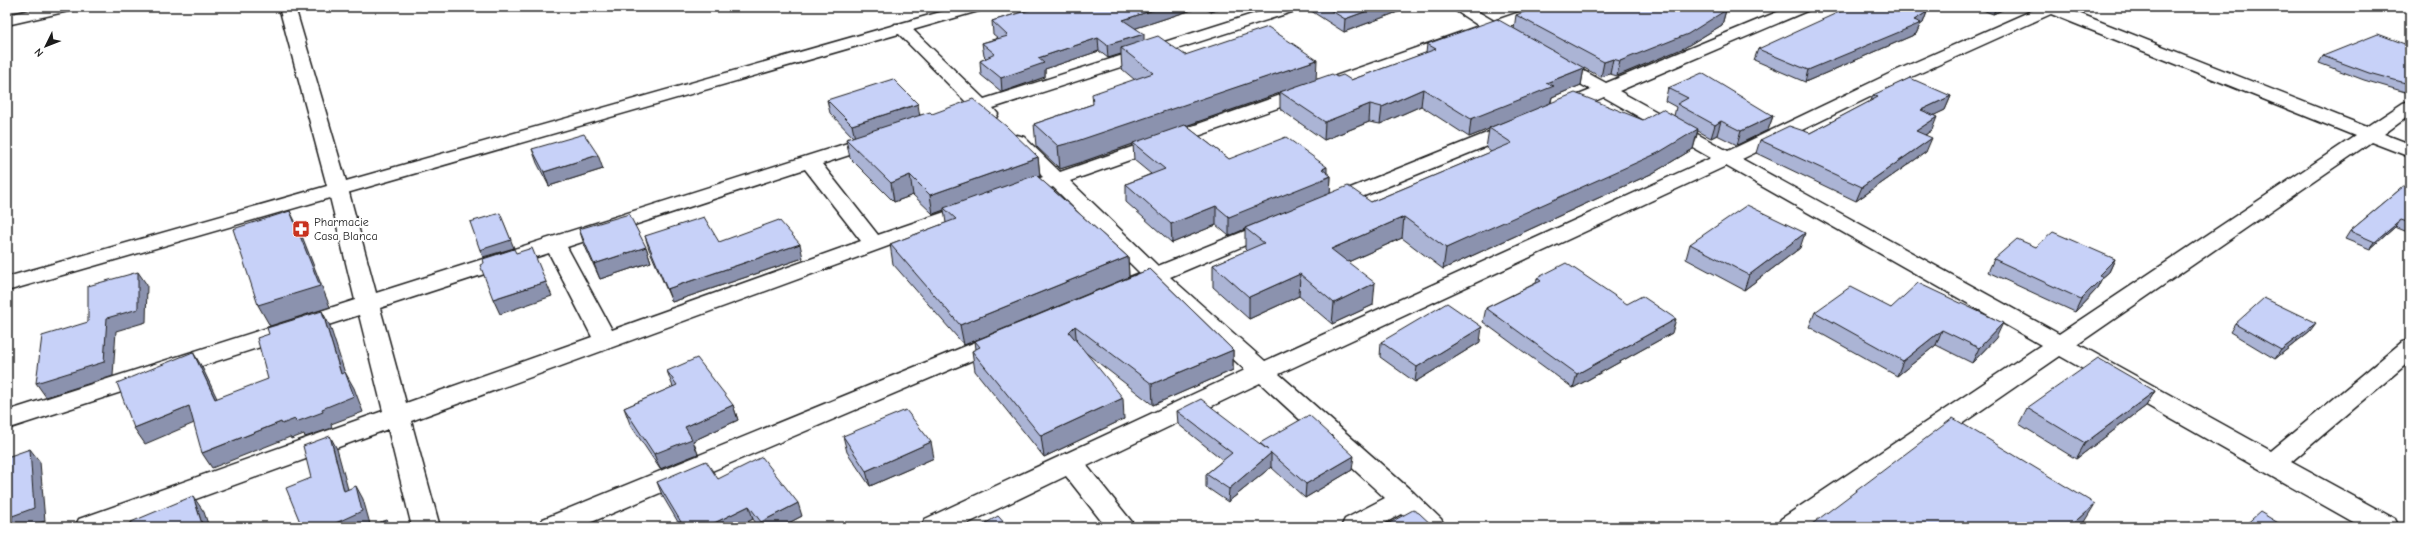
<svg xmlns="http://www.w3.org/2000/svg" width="2417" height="534" viewBox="0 0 2417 534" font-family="'Comic Neue',sans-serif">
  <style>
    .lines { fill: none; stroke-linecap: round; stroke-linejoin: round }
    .street-casing { stroke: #1c1c1c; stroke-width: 3 }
    .secondary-casing { stroke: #1c1c1c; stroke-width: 3 }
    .street { fill: #fff; fill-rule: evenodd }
    .secondary { fill: #fff; fill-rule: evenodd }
    .wall { fill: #abb4d5; stroke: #1c1c1c; fill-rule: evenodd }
    .shaded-wall { fill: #8b92ae; stroke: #1c1c1c }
    .building { fill: #c7d1f8; stroke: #1c1c1c }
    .labels { text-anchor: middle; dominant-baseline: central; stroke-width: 4; stroke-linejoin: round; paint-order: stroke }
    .poi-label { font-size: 12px; fill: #1c1c1c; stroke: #fff; text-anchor: start }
  </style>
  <rect width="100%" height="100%" fill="#fff"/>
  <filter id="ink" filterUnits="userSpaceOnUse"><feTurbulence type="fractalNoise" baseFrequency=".025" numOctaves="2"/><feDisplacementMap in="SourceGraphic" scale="8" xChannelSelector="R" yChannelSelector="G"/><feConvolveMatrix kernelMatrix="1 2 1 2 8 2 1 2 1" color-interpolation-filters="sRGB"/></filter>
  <g filter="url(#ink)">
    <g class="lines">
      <defs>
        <path id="street" d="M44 7H75L73 10 7 25V15Z
          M1275 7H1300L1298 10 993 108 998 114 996 118C987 120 983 119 977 113L952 121 945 119 943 115 945 111 968 104 893 28 895 24H907L984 99Z
          M1450 7H1470L1494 21 1534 7H1558L1556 10 1506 28 1508 31 1506 35 1500 36 1491 33 1070 181 1158 266 1267 222 1274 220 1281 222 1285 226 1281 230 1170 277 1265 361 1711 158 1604 97 1568 113H1554L1552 109 1554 105 1591 90 1550 67 1547 63 1550 59H1562L1606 83 1789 7H1811L1809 10 1619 91 1728 151 1895 71 2040 7H2063L2367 127 2403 103 2410 101V115L2384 134 2410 144V157L2371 142 2078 344 2271 451 2402 342 2410 340V361L2291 462 2395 519 2399 527H2362L2060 356 1812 527H1777L1781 519 2041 345 1726 166 1279 374 1414 493 1441 519 1445 527H1414L1401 514 1378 527H1341L1345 519 1385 498 1260 383 1087 466 1136 527H1106L1066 476 960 527H921L925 519 1245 370 1152 284 1128 293 1120 291 1117 286 1120 281 1140 273 1053 187 1018 199 1011 197 1008 193 1011 189 1043 177 1010 145 1007 141 1010 137 1017 135 1024 137 1060 172 1479 26ZM2051 14 2355 136 2059 334 1742 159 1907 79Z
          M1514 122 1521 124 1524 128 1521 132 1337 207 1330 209 1323 207 1320 203 1323 199Z
          M876 134 883 136 886 140 883 144 822 164 878 235 974 202 981 204 984 208 981 212 411 421 440 527H412L388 429 119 527H75L79 519 383 411 359 315 7 429V411L355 300 328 189 331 185 338 183 345 185 348 189 376 293ZM805 169 861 241 612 330 567 247ZM549 253 592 337 406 403 380 308Z
          M1000 332 1008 335 1012 340 1008 345 580 527H539L543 519Z"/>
        <path id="secondary" d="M279 7H295L346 181 958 7H984L982 10 7 291V277L327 186Z"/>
      </defs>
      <use href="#street" class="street-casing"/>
      <use href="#secondary" class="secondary-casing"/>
      <use href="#street" class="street"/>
      <use href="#secondary" class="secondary"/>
    </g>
    <path class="wall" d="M1039 7H1201L1136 28 1144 41 1185 55 1316 79 1337 77 1351 80 1426 53 1427 44 1514 29 1516 15 1726 10 1722 25 1684 48 1617 76 1610 74 1601 77 1584 68 1581 85 1552 97 1551 103 1643 120 1674 116 1676 107 1665 101 1668 88 1773 116 1768 130 1737 145 1717 135 1711 138 1698 131 1693 149 1653 173 1443 269 1402 238 1348 262 1373 305 1332 324 1299 296 1249 319 1213 287V265L1247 251 1245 249V229L1229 236 1216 225 1172 243 1126 202V184L1151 174 1134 160 1133 144 1079 163 1060 169 1036 146 1034 124 1093 104 1135 80 1122 69 1121 54 1108 58 1099 51 1045 69V77L1002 92 981 75 980 61 986 58 984 56 982 43 998 38 993 34 992 21ZM1280 93V109L1324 140 1369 122 1380 124 1421 106 1469 137 1489 129 1486 148 1491 152 1371 202 1330 193 1331 176 1327 173 1229 159 1186 126Z
      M1202 7H1227L1211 12Z
      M1305 7H1411L1344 32Z
      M1975 7H2009L1993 14Z
      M1927 12 1923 23 1920 25 1916 34 1805 82 1754 60 1758 49Z
      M2323 56 2410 83 2405 92 2364 80 2319 63Z
      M1873 95 1951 96 1945 110 1934 115 1932 130 1925 135 1926 152 1856 201 1756 153 1760 140 1810 133 1871 101Z
      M827 100 920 115 932 114 1038 157 1040 176 1038 177 1128 257 1129 277 964 345 893 264 890 244 946 223 944 210 933 214 913 195 894 202 850 158 846 139 853 137 830 113Z
      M532 149 603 169 549 186 537 163Z
      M2410 181V233L2395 227 2370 249 2345 239 2350 231Z
      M579 229 646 247 651 262 600 279 584 244Z
      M645 236 719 242 803 258 672 302 649 249Z
      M1690 244 1800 248 1744 290 1686 259Z
      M2036 247 2115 259 2109 272 2102 278 2096 290 2075 312 1988 272 1994 259Z
      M1150 269 1233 350V370L1153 405 1086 353 1124 419 1044 457 975 371 972 351 976 349 975 341Z
      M1537 278 1672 333 1573 388 1483 322 1486 308 1536 283Z
      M1891 308 1996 338 1972 363 1936 345 1897 376 1809 327 1815 312Z
      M2235 324 2310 331 2275 359 2230 332Z
      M1381 342H1480L1415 382 1380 357Z
      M667 371 733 405 738 420 693 441 698 454 660 469 630 424 624 408 673 387Z
      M2155 391 2146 406 2076 459 2019 424 2027 408Z
      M1177 411 1260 444V443L1352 470 1305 498 1271 467 1228 502 1206 487V474L1223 460 1178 424Z
      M843 436 934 458 870 486 847 452Z
      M718 479 802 516 781 527H759L753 519 738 527H681L662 495 657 482Z"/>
    <path class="shaded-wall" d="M1162 7H1201L1124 32 1123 20Z
      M1211 7H1227L1211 12Z
      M1378 7H1411L1344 32 1345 19Z
      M1997 7H2009L1993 14 1996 8Z
      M1726 10 1722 25 1684 48 1617 76 1620 61Z
      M1927 12 1923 23 1920 25 1916 34 1805 82 1808 70 1914 20Z
      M1144 34V47L1121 48V54L1108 58 1107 45Z
      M1098 38 1099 51 1045 69V77L1002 92 1001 78 1038 58Z
      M1613 59 1610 74 1601 77 1604 62Z
      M1317 60 1316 81 1280 92V93L1134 144 1133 143V144L1079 163 1060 169 1058 146Z
      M1584 68 1581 85 1552 97 1550 104 1489 128V129L1469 137 1471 119 1546 83Z
      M1423 89 1421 106 1380 124 1382 107Z
      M1951 96 1945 110 1916 124 1921 110Z
      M918 104 920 118 855 139 852 125Z
      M1370 104 1369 122 1324 140 1325 122Z
      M1773 116 1768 130 1737 145 1741 131Z
      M1937 117 1932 130 1911 145 1916 131Z
      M1721 121 1717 135 1711 138 1715 125Z
      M1698 129 1693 149 1653 173 1443 269 1446 248Z
      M1932 138 1926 152 1856 201 1862 187Z
      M598 155 603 169 549 186 544 172Z
      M1038 157 1040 176 946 210 944 208V210L933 214 930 195Z
      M1327 167V178L1331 176 1330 194 1245 228V229L1229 236V217L1322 169Z
      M910 175 913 195 894 202 891 183Z
      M1216 206V225L1172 243 1171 224Z
      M290 211 300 231 330 307 270 326 258 305Z
      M1404 217 1402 238 1330 270 1331 249Z
      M2401 220 2395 227 2370 249 2375 242Z
      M503 221 514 248 483 257 480 250Z
      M1805 233 1800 248 1744 290 1749 275Z
      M800 244 803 258 672 302 667 289Z
      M646 247 651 262 600 279 594 264Z
      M1128 257 1129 277 964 345 960 325Z
      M2115 259 2109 272 2102 278 2096 290 2075 312 2081 299 2099 275Z
      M138 272 147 285 146 322 116 331 113 376 46 397 36 383 107 318Z
      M1300 274 1299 296 1249 319V297Z
      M546 282 552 296 500 314 493 299Z
      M1375 283 1373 305 1332 324 1334 303Z
      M322 311 330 326 350 389 341 374Z
      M1676 319 1672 333 1573 388 1577 374Z
      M2003 323 1996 338 1972 363 1979 348Z
      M2316 323 2310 331 2275 359 2281 350Z
      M1075 326 1077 346 1069 332Z
      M1482 327 1480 342 1415 382 1417 367Z
      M1942 330 1936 345 1897 376 1903 361Z
      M1233 350V370L1153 405 1152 384Z
      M193 352 202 367 225 415 215 399Z
      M345 372 354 388 363 412 331 424 332 428 305 437 304 434 291 439 290 437 212 468 202 453 281 422 295 419 322 409Z
      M2155 391 2146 406 2076 459 2085 443Z
      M1123 398 1124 419 1044 457 1041 436Z
      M733 405 738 420 693 441 698 454 660 469 654 454 685 427Z
      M189 406 199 421 145 444 134 428Z
      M330 436 337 449 352 504 344 491Z
      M931 442 934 458 870 486 866 471Z
      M30 449 40 462 45 521 29 527H7V518Z
      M1271 453V467L1228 502 1229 489Z
      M1354 456 1352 470 1305 498 1306 484Z
      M356 486 363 499 370 524 363 527H327Z
      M193 496 204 512 209 527H203Z
      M798 503 802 516 781 527H763L761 522Z
      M2095 504 2081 527H2069Z
      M749 506 753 519 738 527H706Z
      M387 520 391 527H388Z"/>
    <path class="building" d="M1039 7H1162L1123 20 1144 34 1107 45 1098 38 1038 58 1044 63 1001 78 980 61 995 54 982 43 1008 36 992 21Z
      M1325 7H1378L1345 19Z
      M1537 7H1717L1726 10 1688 34 1620 61 1613 59 1604 62 1516 15Z
      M1850 7H1915L1927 12 1914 20 1921 23 1808 70 1758 49Z
      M1497 19 1584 68 1546 83 1554 86 1471 119 1423 89 1382 107 1370 104 1325 122 1280 92 1332 74 1337 77 1343 75 1351 80 1436 49 1427 44Z
      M1268 27 1317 60 1077 141 1058 146 1034 124 1093 104 1092 94 1153 73 1121 48 1158 36 1185 55Z
      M2378 34 2410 46V83L2409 84 2369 73 2323 56Z
      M1702 73 1773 116 1741 131 1721 121 1715 125 1677 104 1688 98 1668 88Z
      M1910 78 1951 96 1921 110 1937 117 1916 131 1932 138 1862 187 1760 140 1789 126 1810 133 1878 97 1873 95Z
      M893 79 918 104 852 125 827 100Z
      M1575 93 1643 120 1662 109 1698 129 1658 153 1446 248 1404 217 1331 249 1375 283 1334 303 1300 274 1249 297 1213 265 1264 243 1245 228 1348 186 1371 202 1512 143 1489 128Z
      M973 99 1006 126 1038 157 930 195 910 175 891 183 846 139 930 112 932 114Z
      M1185 125 1229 159 1286 137 1327 167 1322 169 1331 176 1229 217 1216 206 1171 224 1126 184 1165 169 1133 143Z
      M584 134 598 155 544 172 532 149Z
      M1036 175 1128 257 960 325 890 244 956 219 944 208Z
      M2410 181V223L2401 220 2375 242 2350 231Z
      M1747 205 1805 233 1749 275 1690 244Z
      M290 211 320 286 258 305 233 229Z
      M500 213 511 240 480 250 470 222Z
      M629 214 646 247 594 264 579 229Z
      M704 217 719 242 779 220 800 244 667 289 645 236Z
      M2053 232 2115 259 2099 275 2103 277 2081 299 1994 259 2017 239 2036 247Z
      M532 248 546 282 493 299 480 265 484 263 483 259 514 249 516 253Z
      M1566 263 1627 304 1642 296 1676 319 1577 374 1486 308 1541 281 1537 278Z
      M1150 269 1233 350 1152 384 1075 326 1069 332 1123 398 1041 436 972 351 980 347 975 341Z
      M138 272V309L107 318 104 362 36 383 42 336 88 322V286Z
      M1918 283 2003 323 1979 348 1942 330 1903 361 1815 312 1850 287 1891 308Z
      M2264 298 2316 323 2281 350 2235 324Z
      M1447 303 1482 327 1417 367 1381 342Z
      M322 311 341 374 345 372 354 396 322 409 323 412 296 422 295 419 282 424 281 422 202 453 189 406 134 428 117 383 193 352 215 399 268 379 257 338 269 334 267 328Z
      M697 358 733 405 685 427 692 439 654 454 624 408 677 385 667 371Z
      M2098 358 2155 391 2085 443 2027 408Z
      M1201 399 1268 450 1260 443 1309 415 1354 456 1306 484 1271 453 1229 489 1206 474 1232 453 1177 411Z
      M906 410 931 442 866 471 843 436Z
      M1953 418 2095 504 2069 527H1808Z
      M330 436 344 491 356 486 362 511 327 527H302L286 488 311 478 303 446Z
      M30 449 34 508 7 518V457Z
      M762 457 798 503 761 522 749 506 706 527H684L657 482 706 461 718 479Z
      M193 496 203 527H129L132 526 131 522Z
      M1413 510 1419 513 1434 527H1382Z
      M2260 512 2285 527H2243Z
      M998 516 1008 527H979Z
      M387 520 388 527H366Z
      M1094 522 1099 527H1085Z"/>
  </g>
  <defs>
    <symbol id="pharmacy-square" viewBox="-11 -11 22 22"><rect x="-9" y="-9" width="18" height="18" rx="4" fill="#c8321e" stroke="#fff"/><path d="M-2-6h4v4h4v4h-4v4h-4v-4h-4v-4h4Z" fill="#fff"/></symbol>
  </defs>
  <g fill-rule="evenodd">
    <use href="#pharmacy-square" x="291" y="219" width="20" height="20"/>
  </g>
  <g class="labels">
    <g class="poi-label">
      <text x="314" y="222">Pharmacie<tspan x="314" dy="14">Casa Blanca</tspan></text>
    </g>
  </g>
  <rect width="2417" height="534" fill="none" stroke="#fff" stroke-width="24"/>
  <rect x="12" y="12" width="2393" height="510" fill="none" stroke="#1c1c1c" stroke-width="1.5" filter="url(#ink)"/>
  <g transform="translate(46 46) rotate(227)" stroke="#ffffff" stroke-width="3" paint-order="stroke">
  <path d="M0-3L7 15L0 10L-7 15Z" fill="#1c1c1c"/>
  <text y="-6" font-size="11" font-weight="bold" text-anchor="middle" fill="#1c1c1c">N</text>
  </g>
</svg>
